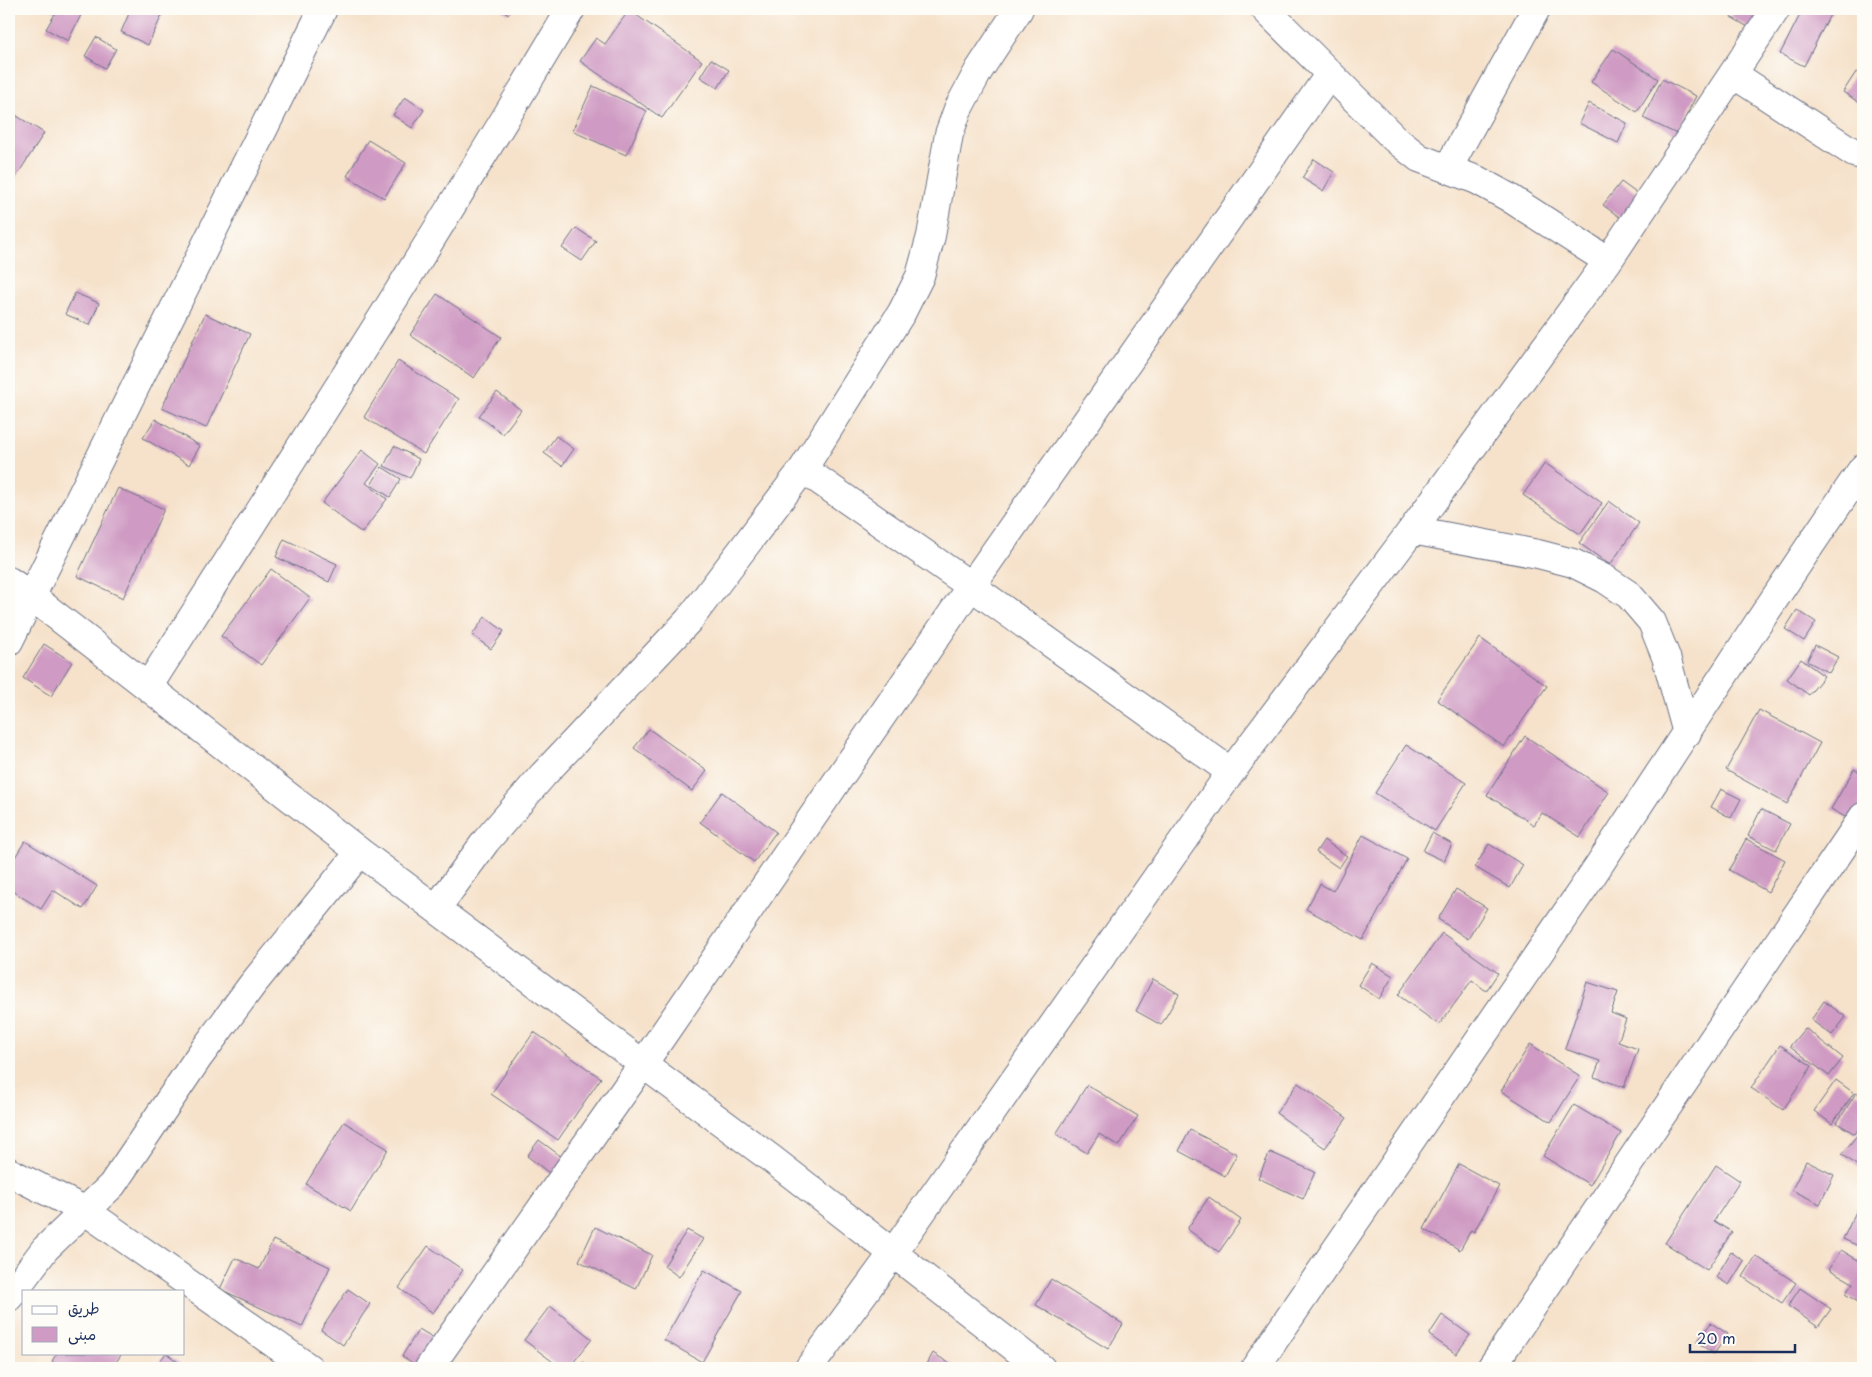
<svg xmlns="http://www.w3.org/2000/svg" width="1872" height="1377" viewBox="0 0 1872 1377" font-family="'Playpen Sans','Playpen Sans Arabic',sans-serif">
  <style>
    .building { fill: #cf9ac3 }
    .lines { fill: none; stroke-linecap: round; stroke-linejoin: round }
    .minor-casing { stroke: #686e84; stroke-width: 30 }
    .minor { stroke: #fff; stroke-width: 28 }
  </style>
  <rect width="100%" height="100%" fill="#fdfcf7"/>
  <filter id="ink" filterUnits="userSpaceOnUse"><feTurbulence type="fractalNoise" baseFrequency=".02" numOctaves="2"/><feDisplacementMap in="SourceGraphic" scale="10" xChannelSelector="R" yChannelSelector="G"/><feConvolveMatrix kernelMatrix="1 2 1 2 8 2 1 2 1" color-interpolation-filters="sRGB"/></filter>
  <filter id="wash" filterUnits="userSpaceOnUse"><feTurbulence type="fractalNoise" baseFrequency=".0096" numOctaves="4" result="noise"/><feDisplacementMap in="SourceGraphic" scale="20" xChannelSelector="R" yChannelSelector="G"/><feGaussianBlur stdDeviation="1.12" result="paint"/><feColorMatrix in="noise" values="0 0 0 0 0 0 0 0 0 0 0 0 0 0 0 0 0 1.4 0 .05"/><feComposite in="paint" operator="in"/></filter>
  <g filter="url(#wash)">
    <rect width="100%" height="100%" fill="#f6e2cb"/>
    <g id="blocks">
      <path class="building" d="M49 9H84L68 41 46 29 56 12Z
        M131 9H165L148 45 121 32Z
        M184 9H196L193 14Z
        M500 9H512L509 14Z
        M1736 9H1764L1755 31 1731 17Z
        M1803 9H1833L1804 66 1780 54Z
        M629 10 702 61 662 118 580 61 596 38 605 44Z
        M96 37 116 49 105 68 85 56Z
        M1613 49 1658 79 1637 112 1591 82Z
        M711 59 729 70 718 88 700 77Z
        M1856 72 1863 76V105L1843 92Z
        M1662 79 1696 96 1677 134 1643 118Z
        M593 86 647 111 626 155 572 131Z
        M405 97 424 110 412 128 393 115Z
        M1589 103 1627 123 1618 143 1579 123Z
        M9 111 44 133 9 188Z
        M368 140 406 163 384 198 347 176Z
        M1314 159 1334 172 1323 191 1302 178Z
        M1621 182 1639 195 1622 219 1603 205Z
        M576 228 596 241 582 261 562 248Z
        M75 293 99 303 90 325 65 314Z
        M437 294 501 337 474 378 410 335Z
        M205 314 250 334 206 428 162 408Z
        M398 361 459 399 424 454 364 417Z
        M497 392 521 410 503 434 479 416Z
        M155 419 200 446 189 465 143 438Z
        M556 436 574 449 562 466 544 453Z
        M394 446 419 459 410 478 384 466Z
        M362 450 380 464 366 483 387 499 362 533 322 503Z
        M1545 463 1602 503 1580 534 1523 495Z
        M382 467 401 479 390 497 371 485Z
        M118 488 164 509 123 598 77 576Z
        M1609 501 1639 523 1610 565 1579 543Z
        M284 539 337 564 329 582 276 557Z
        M271 569 310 598 261 665 221 636Z
        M1797 610 1816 622 1804 641 1785 629Z
        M485 617 504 631 491 649 472 635Z
        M1480 638 1547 686 1504 747 1437 700Z
        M44 644 72 662 51 696 23 678Z
        M1815 645 1838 657 1829 673 1807 661Z
        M1801 659 1824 676 1809 695 1787 679Z
        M1759 710 1820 743 1787 804 1726 770Z
        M649 729 707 771 692 791 634 748Z
        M1525 736 1609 792 1580 837 1542 813 1534 825 1487 795Z
        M1406 745 1466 783 1435 831 1375 793Z
        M1854 769 1863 774V801L1852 821 1831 809Z
        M1721 789 1741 799 1731 818 1711 807Z
        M722 792 776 832 754 862 700 822Z
        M1761 809 1790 824 1776 850 1748 836Z
        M1432 833 1452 844 1444 861 1423 851Z
        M1363 835 1407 859 1363 940 1306 909 1320 884 1333 891Z
        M1746 839 1785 860 1768 892 1729 870Z
        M1324 840 1347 856 1339 868 1316 852Z
        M25 841 97 886 83 909 53 890 41 909 9 889V867Z
        M1489 844 1523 865 1510 888 1475 867Z
        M1456 889 1487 908 1468 939 1438 919Z
        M1442 933 1498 973 1486 991 1472 980 1439 1025 1398 995Z
        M1372 963 1393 976 1379 999 1358 985Z
        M1153 979 1179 994 1161 1025 1136 1011Z
        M1587 982 1618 992 1611 1013 1626 1019 1618 1042 1638 1049 1624 1087 1594 1077 1600 1061 1565 1049Z
        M1824 1001 1846 1017 1832 1035 1811 1020Z
        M1805 1028 1843 1058 1829 1076 1790 1046Z
        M534 1032 601 1078 558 1140 491 1094Z
        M1530 1044 1580 1076 1551 1122 1501 1091Z
        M1780 1045 1812 1066 1783 1110 1751 1088Z
        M1836 1080 1854 1093 1832 1124 1814 1111Z
        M1298 1083 1347 1118 1325 1148 1276 1113Z
        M1087 1085 1138 1116 1119 1146 1099 1134 1087 1153 1056 1134Z
        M1856 1093 1863 1097V1122L1855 1134 1837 1123Z
        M1574 1105 1621 1133 1590 1185 1543 1156Z
        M344 1122 388 1149 351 1211 306 1184Z
        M1862 1129 1863 1130V1170L1842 1154Z
        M1190 1130 1237 1154 1225 1176 1179 1151Z
        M539 1140 566 1160 553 1176 527 1156Z
        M1270 1152 1315 1172 1303 1199 1258 1178Z
        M1806 1161 1834 1175 1820 1204 1792 1190Z
        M1459 1164 1499 1186 1474 1232 1471 1230 1460 1250 1424 1229Z
        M1716 1165 1740 1181 1714 1221 1732 1232 1707 1270 1665 1243Z
        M1209 1197 1241 1220 1219 1252 1187 1229Z
        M1863 1197V1248L1843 1239Z
        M595 1227 652 1255 636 1289 579 1261Z
        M687 1230 703 1239 679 1277 664 1266Z
        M273 1240 330 1267 302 1327 220 1289 235 1258 259 1269Z
        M428 1246 463 1270 433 1313 399 1288Z
        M1841 1250 1863 1263V1305L1845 1294 1853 1283 1829 1269Z
        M1731 1252 1744 1261 1729 1285 1716 1277Z
        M1756 1256 1796 1283 1782 1303 1743 1277Z
        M704 1270 742 1291 702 1362 664 1340Z
        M1051 1279 1123 1324 1108 1349 1036 1305Z
        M1800 1288 1831 1309 1818 1327 1788 1306Z
        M348 1289 370 1304 343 1345 321 1330Z
        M550 1306 592 1339 569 1368H561L524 1340Z
        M1442 1315 1470 1335 1456 1354 1429 1335Z
        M1711 1323 1728 1334 1714 1354 1697 1342Z
        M419 1329 434 1338 417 1366 402 1356Z
        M57 1353H119L121 1355 112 1368H62L52 1361Z
        M166 1353 186 1368H155Z
        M933 1353 955 1367 954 1368H925Z
        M583 1362 594 1368H580Z"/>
    </g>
  </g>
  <g filter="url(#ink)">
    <use href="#blocks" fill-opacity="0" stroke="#686e84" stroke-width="1"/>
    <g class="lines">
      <defs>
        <path id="minor" d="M1265 9 1395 139 1419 158 1477 180 1508 197 1608 261
          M1733 74 1854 153 1863 155
          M1448 168 1536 9
          M803 469 971 586 1231 772
          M1412 530 1538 554 1573 563 1605 579 1629 595 1652 622 1666 657 1687 733
          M9 581 31 596 360 852 643 1064 773 1160 1041 1368
          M9 641 323 9
          M148 687C291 462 435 238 571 9
          M436 909 486 841 543 775 689 620 803 469 902 312 920 276 931 236 949 134 958 109 979 70 1019 9
          M9 1172 84 1210 309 1368
          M9 1297 45 1249 112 1185 198 1058 252 985 360 852
          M429 1368 643 1064 971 586 1329 75
          M809 1368 893 1253 1231 772 1412 530 1608 261 1776 9
          M1255 1368C1367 1204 1480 1041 1591 877 1682 740 1770 602 1863 468
          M1491 1368 1863 817"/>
      </defs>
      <use href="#minor" class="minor-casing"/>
      <use href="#minor" class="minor"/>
    </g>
  </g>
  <rect width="1872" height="1377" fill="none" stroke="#fdfcf7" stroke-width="30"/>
  <rect x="22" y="1290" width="162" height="65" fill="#fdfcf7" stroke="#a3aaba"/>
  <rect x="32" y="1306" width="25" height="8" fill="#ffffff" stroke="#a3aaba"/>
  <text x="68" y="1314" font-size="15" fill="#1b2f5e">طريق</text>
  <rect x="32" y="1327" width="25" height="15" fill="#cf9ac3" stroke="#a3aaba"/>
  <text x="68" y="1340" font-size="15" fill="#1b2f5e">مبنى</text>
  <path d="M1690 1344v8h105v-8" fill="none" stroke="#1b2f5e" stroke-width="2.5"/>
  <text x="1697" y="1344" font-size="15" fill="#1b2f5e" stroke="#fdfcf7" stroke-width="4" paint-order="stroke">20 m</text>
</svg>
